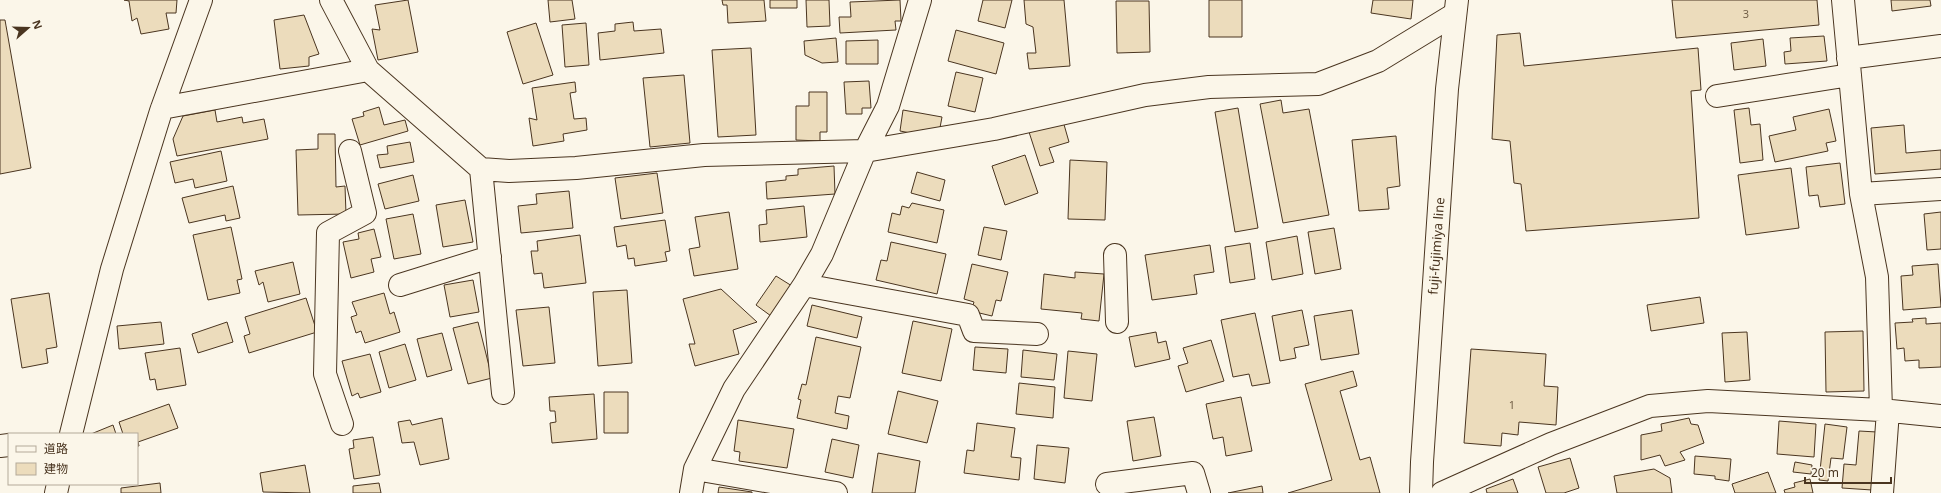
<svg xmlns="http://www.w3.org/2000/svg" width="1941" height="493" viewBox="0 0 1941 493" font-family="'Noto Sans','Noto Sans JP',sans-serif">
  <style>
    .building { fill: #ecdcbc; stroke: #4a3520 }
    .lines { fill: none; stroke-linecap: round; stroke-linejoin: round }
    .minor-casing { stroke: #4a3520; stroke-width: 24 }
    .major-casing { stroke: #4a3520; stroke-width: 24 }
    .minor { stroke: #fbf6e9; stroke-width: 22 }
    .major { stroke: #fbf6e9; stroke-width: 22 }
    .labels { text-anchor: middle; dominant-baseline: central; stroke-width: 3; stroke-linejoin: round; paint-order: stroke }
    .number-label { font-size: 11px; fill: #725f47 }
    .street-label { font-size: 13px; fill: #4a3520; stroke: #fbf6e9 }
  </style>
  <rect width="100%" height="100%" fill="#fbf6e9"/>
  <path class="building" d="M124 0H177L176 13H166L169 29 141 34 137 18 132 21 129 1Z
    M408 0 418 52 378 60 372 29 380 30 375 5Z
    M548 0H572L575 19 550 22Z
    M722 0H764L766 21 728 23 727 5H723Z
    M770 0H797V8H770Z
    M806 0H829L830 26 807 27Z
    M900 0 901 21H895L896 30 840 33 839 17H851L850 2Z
    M983 0H1012L1005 28 978 21Z
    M1024 0H1064L1070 66 1029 69 1027 53H1036L1033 27 1026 24Z
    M1209 0H1242V37H1209Z
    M1373 0H1413L1411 19 1371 13Z
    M1672 0H1817L1819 25 1676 38Z
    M1891 0H1930L1931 6 1892 11Z
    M1116 1H1149L1150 52 1117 53Z
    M304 15 319 54 309 57V66L280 69 274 20Z
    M0 20H5L31 168 0 174Z
    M633 22 634 31 661 29 664 53 600 60 598 33 615 31V24Z
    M536 23 553 75 523 84 507 32Z
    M586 23 589 65 565 67 562 25Z
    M956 30 1004 43 996 74 948 61Z
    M1520 33 1524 66 1698 48 1701 90 1691 91 1699 218 1526 231 1521 184 1514 183 1510 141 1492 139 1497 35Z
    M1824 36 1827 61 1785 64 1784 52 1791 51 1790 38Z
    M836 38 838 62 822 63 805 55 804 41Z
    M1763 39 1766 66 1734 70 1731 43Z
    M878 40V64H846V41Z
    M751 48 756 135 718 137 712 50Z
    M956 72 983 78 975 112 948 106Z
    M684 75 690 143 650 147 643 78Z
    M869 81 871 108H862V114H846L844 82Z
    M575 82 576 92 570 93 574 119 586 118 587 130 563 134 564 141 533 146 529 118 537 120 532 88Z
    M809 92H827V132H820V141L796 140V106H809Z
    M1281 100 1283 113 1309 109 1329 215 1283 223 1260 104Z
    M379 107 384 125 405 120 408 131 360 145 352 119 364 116 363 112Z
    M1238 108 1258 228 1235 232 1215 112Z
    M1749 108 1751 125 1760 124 1763 160 1740 163 1734 110Z
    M1829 109 1836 141 1826 143 1828 151 1775 162 1769 136 1796 130 1793 117Z
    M215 110 217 122 242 117 243 123 264 119 268 139 177 156 173 139 183 116Z
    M903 110 942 117 939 133 922 130 921 135 900 131Z
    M1063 121 1069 142 1049 148 1054 162 1040 166 1029 132Z
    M1904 125 1906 153 1941 150V169L1875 174 1871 128Z
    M318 134H335L336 187 345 186 346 214 298 215 296 150 318 149Z
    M1396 136 1400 186 1387 188 1389 209 1359 211 1352 140Z
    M410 142 414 162 380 168 377 155 388 154 387 146Z
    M221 151 227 181 195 188 193 179 175 183 170 162Z
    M1025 155 1038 193 1005 205 992 166Z
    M1070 160 1107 162 1105 220 1068 219Z
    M1840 163 1845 204 1820 207 1818 195 1809 196 1806 167Z
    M834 166 835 194 767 199 766 182 786 180V176L798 175V169Z
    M1791 168 1799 228 1746 235 1738 175Z
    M917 172 945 180 940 201 911 193Z
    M657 173 663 213 621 219 615 178Z
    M413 175 419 201 385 209 378 184Z
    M233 186 240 218 226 221 225 215 189 223 182 198Z
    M569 191 573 228 521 233 518 206 537 204 536 194Z
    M465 200 473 242 443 247 436 205Z
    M912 203 944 210 937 243 888 232 892 213 900 215 902 206 909 208Z
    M804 206 807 237 760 242 759 225 767 224 766 210Z
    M729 212 738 269 694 276 689 249 700 247 695 217Z
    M1941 212V249L1927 250 1924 214Z
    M413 214 421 254 394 259 386 219Z
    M665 220 670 251 665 252 667 261 635 266 634 258 628 259 626 245 617 247 614 227Z
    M231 227 242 279 237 280 240 293 208 300 193 235Z
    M984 227 1007 231 1001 260 978 255Z
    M1334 228 1341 269 1315 274 1308 232Z
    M374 229 381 257 371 259 374 272 351 278 343 242 359 239 358 233Z
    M580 235 586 283 544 288 542 273 534 274 531 251H538L537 241Z
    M1297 236 1303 274 1272 280 1266 242Z
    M891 242 946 254 937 294 876 280 881 260 887 261Z
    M1250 243 1255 279 1230 283 1225 247Z
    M1210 245 1214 272 1194 275 1197 294 1152 300 1145 255Z
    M293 262 300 294 268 302 263 282 259 285 255 271Z
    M972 264 1008 272 1001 301 996 300 992 316 971 311 974 302 964 299Z
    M1938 264 1941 307 1903 310 1901 276 1913 275 1912 266Z
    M1075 272 1104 274 1099 321 1081 319 1082 313 1041 309 1044 274 1075 278Z
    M776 276 792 286 771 316 756 305Z
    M473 280 479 312 450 317 444 285Z
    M721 289 757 322 733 330 739 354 695 366 689 344H695L683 299Z
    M627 290 632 363 598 366 593 292Z
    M49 293 57 347 46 349 48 363 22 368 11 299Z
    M384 293 390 314 394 312 400 332 365 343 361 331 356 333 351 317 357 315 352 302Z
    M1700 297 1704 323 1651 331 1647 305Z
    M306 298 317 332 249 353 244 336 250 334 245 317Z
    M812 305 862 317 857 338 807 326Z
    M549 307 555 363 523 366 516 310Z
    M1302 310 1309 345 1294 348 1296 358 1280 361 1272 316Z
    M1352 310 1359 354 1321 360 1314 316Z
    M1255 313 1270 383 1252 386 1249 374 1233 377 1221 320Z
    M1926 318V324L1941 323V367L1919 368V360L1905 361 1904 348 1897 349 1895 323 1913 322 1912 319Z
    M913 321 952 329 941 381 902 373Z
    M161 322 164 344 119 349 117 326Z
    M227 322 233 342 198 353 192 334Z
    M478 322 492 378 468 384 453 328Z
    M1863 331 1864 391 1826 392 1825 332Z
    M1156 332 1158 343 1166 341 1170 359 1135 367 1129 337Z
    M1747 332 1750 380 1725 382 1722 333Z
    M442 333 452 370 427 377 417 339Z
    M816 337 861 347 850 398 838 396 835 413 849 416 847 429 797 418 801 400 798 399 802 384 806 385Z
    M1211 340 1224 381 1186 392 1178 366 1188 363 1183 348Z
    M405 344 416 380 389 388 379 352Z
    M975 347 1008 349 1006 373 973 370Z
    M180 348 186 385 157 390 155 379 150 380 145 353Z
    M1471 349 1546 354 1544 386 1558 387 1556 425 1519 422 1518 435 1502 433 1501 446 1464 443Z
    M1023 350 1057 354 1054 380 1021 377Z
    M1068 351 1097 354 1092 401 1064 398Z
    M370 354 381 392 360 398 358 393 352 396 342 361Z
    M1353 371 1357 386 1340 391 1360 460 1370 457 1380 493H1288L1332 480 1305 384Z
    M1019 383 1055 387 1053 418 1016 414Z
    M898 391 938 401 927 443 888 434Z
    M604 392H628V433H604Z
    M594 394 597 439 552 443 550 423 556 422 555 411H550L549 397Z
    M1241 397 1252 451 1226 456 1223 437 1213 439 1206 404Z
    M169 404 178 428 138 442 139 446H137V434H123L119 422Z
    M1154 417 1161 456 1133 461 1127 421Z
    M442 418 449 459 420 465 414 442 402 443 398 422 410 420 412 425Z
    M1689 418 1691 424 1698 425 1704 443 1680 452 1685 460 1665 466 1660 455 1641 460V435L1662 431 1661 424Z
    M738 420 794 429 787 468 739 461 740 452 734 451Z
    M1779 421 1816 424 1814 457 1777 454Z
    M977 423 1015 428 1011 457 1021 458 1019 480 964 473 967 450 974 451Z
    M1825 424 1847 427 1843 459 1831 458 1828 481 1819 480Z
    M113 425 116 434H91Z
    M1859 431 1877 432 1872 490 1842 488 1844 464 1856 465Z
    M373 437 380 475 354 479 349 449 354 448 353 440Z
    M832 439 859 445 853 478 825 472Z
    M1037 445 1069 448 1065 483 1034 479Z
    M878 453 920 461 915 493H872Z
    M1695 456 1731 459 1729 481 1715 479V476L1694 474Z
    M1570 458 1579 488 1564 493H1546L1538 467Z
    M1795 462 1812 465 1811 474 1793 472Z
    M305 465 310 493 263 492 260 473Z
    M1654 469 1670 478 1672 493H1617L1614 476Z
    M1768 472 1776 493H1735L1732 484Z
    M1513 479 1518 493H1487L1486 489Z
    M1810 479 1813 493H1785L1784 490 1795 487 1794 483Z
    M160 483 161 493H121V488Z
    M379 483 381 493H353V486Z
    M1262 486 1263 493H1228Z
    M719 487 752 492V493H718Z"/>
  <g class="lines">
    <defs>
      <path id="minor" d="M331 0 368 70 481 169 509 171 576 168 704 155 865 151 994 129 1145 95 1209 87 1318 84 1378 61 1455 14
        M1843 0 1861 194 1877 277 1881 410
        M1848 58 1941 46
        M1717 96 1850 75
        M162 108 368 70
        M481 169 503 393
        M1861 194 1941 189
        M1115 255 1117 322
        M400 285 490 257
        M804 285 968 315 974 331 1037 334
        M342 424 325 374 328 233 365 213 350 151
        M71 434 112 269 161 111 201 0
        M0 446 9 445
        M695 469 836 493
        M1107 484 1193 473 1199 493
        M56 493 58 484
        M691 493 695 469 734 389 804 285 822 254 865 151 888 106 920 0
        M1442 493 1551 444 1650 406 1708 401 1881 410 1941 416
        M1882 493 1888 411"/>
      <path id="major" d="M1421 493 1422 462 1447 89 1457 0"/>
    </defs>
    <use href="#minor" class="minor-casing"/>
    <use href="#major" class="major-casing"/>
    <use href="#minor" class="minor"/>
    <use href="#major" class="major"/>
  </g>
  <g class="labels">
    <g class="number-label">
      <text x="1746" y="13">3</text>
      <text x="1512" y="404">1</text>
    </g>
    <g class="street-label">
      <text transform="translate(1436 246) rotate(-86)">fuji-fujimiya line</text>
    </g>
  </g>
  <rect x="8" y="433" width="130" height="52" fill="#fbf6e9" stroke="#b4a999"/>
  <rect x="16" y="446" width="20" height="6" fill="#fbf6e9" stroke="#b4a999"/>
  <text x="44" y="453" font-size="12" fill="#4a3520">道路</text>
  <rect x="16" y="463" width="20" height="12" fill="#ecdcbc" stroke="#b4a999"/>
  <text x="44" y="473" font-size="12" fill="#4a3520">建物</text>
  <g transform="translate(28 28) rotate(70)" stroke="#fbf6e9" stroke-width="3" paint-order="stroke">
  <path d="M0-3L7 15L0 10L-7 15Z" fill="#4a3520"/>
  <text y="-6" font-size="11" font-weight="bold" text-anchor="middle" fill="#4a3520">N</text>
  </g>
  <path d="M1805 477v6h86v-6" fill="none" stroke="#4a3520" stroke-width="2"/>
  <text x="1811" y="477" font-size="12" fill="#4a3520" stroke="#fbf6e9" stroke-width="3" paint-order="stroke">20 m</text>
</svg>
